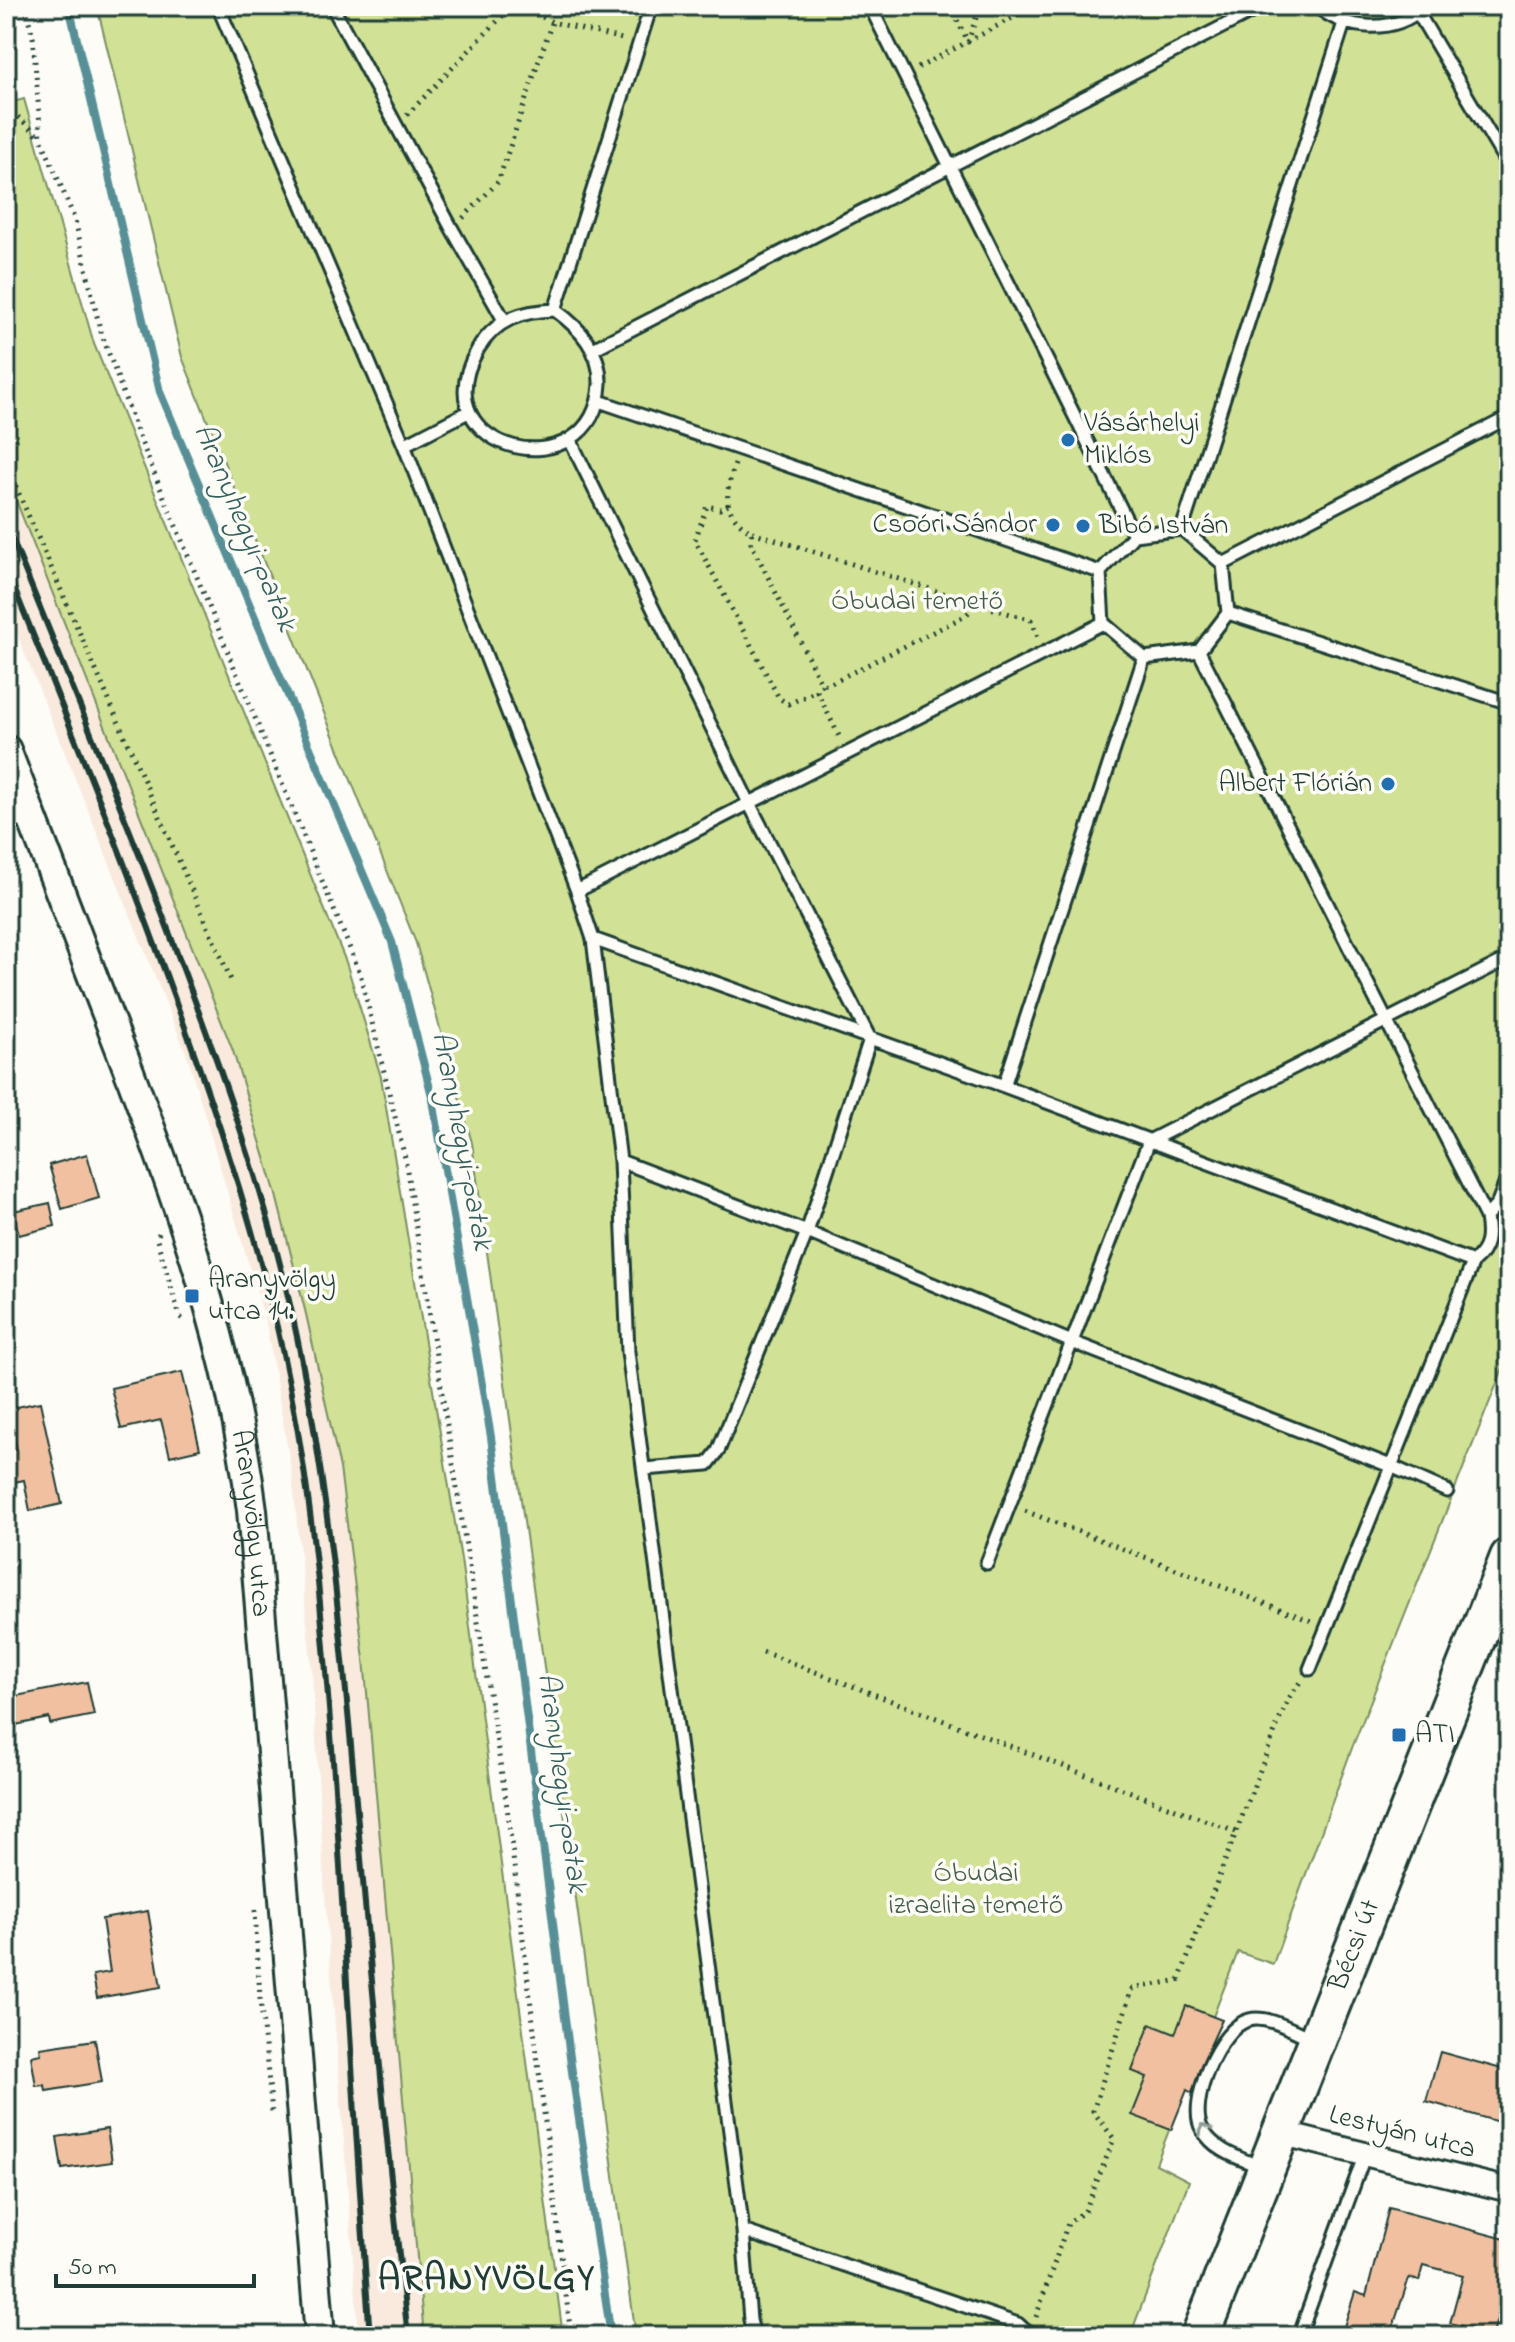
<svg xmlns="http://www.w3.org/2000/svg" width="1515" height="2342" viewBox="0 0 1515 2342" font-family="'Indie Flower',sans-serif">
  <style>
    .built { fill: #f9eadd }
    .green { fill: #d1e195; stroke: #788f64; stroke-width: 2 }
    .lines { fill: none; stroke-linecap: round; stroke-linejoin: round }
    .stream { stroke: #569096; stroke-width: 8 }
    .building { fill: #f1c0a1; stroke: #1f3d34; stroke-width: 2 }
    .service-casing { stroke: #1f3d34; stroke-width: 17 }
    .minor-casing { stroke: #1f3d34; stroke-width: 28 }
    .tertiary-casing { stroke: #1f3d34; stroke-width: 34 }
    .primary-casing { stroke: #1f3d34; stroke-width: 42 }
    .path { stroke: #1f3d34; stroke-width: 5; stroke-dasharray: 2 6; stroke-linecap: butt }
    .service { stroke: #fdfcf7; stroke-width: 11 }
    .minor { stroke: #fdfcf7; stroke-width: 22 }
    .tertiary { stroke: #fdfcf7; stroke-width: 28 }
    .primary { stroke: #fdfcf7; stroke-width: 36 }
    .rail { stroke: #1f3d34; stroke-width: 6 }
    .oneway { stroke: #8e9c96 }
    .poi-dot { fill: #1f6fb2; stroke: #fdfcf7; stroke-width: 3 }
    .labels { text-anchor: middle; dominant-baseline: central; stroke-width: 7; stroke-linejoin: round; paint-order: stroke }
    .poi-label { font-size: 28px; fill: #1f3d34; stroke: #fdfcf7; text-anchor: start }
    .park-label { font-size: 28px; fill: #435e47; stroke: #fdfcf7 }
    .street-label { font-size: 28px; fill: #1f3d34; stroke: #fdfcf7 }
    .water-label { font-size: 30px; font-style: italic; fill: #36605d; stroke: #fdfcf7 }
    .district-label { font-size: 36px; font-weight: bold; letter-spacing: 2px; fill: #1f3d34; stroke: #fdfcf7 }
  </style>
  <rect width="100%" height="100%" fill="#fdfcf7"/>
  <filter id="ink" filterUnits="userSpaceOnUse"><feTurbulence type="fractalNoise" baseFrequency=".0125" numOctaves="2"/><feDisplacementMap in="SourceGraphic" scale="16" xChannelSelector="R" yChannelSelector="G"/><feConvolveMatrix kernelMatrix="1 2 1 2 8 2 1 2 1" color-interpolation-filters="sRGB"/></filter>
  <g filter="url(#ink)">
    <path class="built" d="M6 475 233 1051 275 1191 306 1314 340 1468 364 1659 424 2336H359L325 1896 312 1672 292 1474 266 1323 188 1058 6 607Z"/>
    <path class="green" d="M97 6H1509V1353L1352 1748 1273 1964 1238 1952 1156 2164 1189 2181 1130 2336H636L472 1143 416 943 182 357Z
      M24 99 94 344 346 962 381 1077 461 1559 563 2336H424L364 1659 340 1468 306 1314 275 1191 233 1051 6 475V104Z"/>
    <g class="lines">
      <path class="stream" d="M69 6 160 392 392 942 433 1100 491 1437 571 2065 611 2336"/>
    </g>
    <path class="building" d="M87 1154 99 1198 62 1209 49 1165Z
      M50 1203 55 1226 19 1235 13 1211Z
      M182 1372 200 1449 170 1456 161 1420 121 1429 111 1388Z
      M40 1402 62 1504 30 1511 24 1480 14 1482 8 1451 17 1449 8 1409Z
      M87 1682 94 1715 50 1724 49 1718 6 1727V1698Z
      M148 1911 161 1987 97 1998 93 1975 110 1972 102 1919Z
      M1186 2006 1222 2020 1201 2065 1192 2093 1187 2090 1171 2130 1132 2115 1147 2077 1132 2071 1150 2024 1175 2034Z
      M95 2040 102 2082 46 2091 45 2085 36 2086 31 2056 41 2054 40 2048Z
      M1440 2052 1509 2071V2125L1426 2101Z
      M107 2129 112 2162 62 2169 57 2137Z
      M1389 2208 1509 2240V2287L1506 2286 1493 2334 1450 2323 1463 2275 1423 2265 1419 2281 1409 2278 1390 2336H1341L1355 2292 1366 2296Z"/>
    <g class="lines">
      <defs>
        <path id="service" d="M218 6 404 445 577 891 593 939 620 1161 628 1352 743 2231 750 2320 754 2336
          M332 6 452 229 504 320
          M870 6 1134 535
          M1317 6C1344 31 1397 35 1424 6
          M1418 13 1509 167
          M555 310C580 328 601 351 600 384 594 493 417 453 478 349 496 319 522 311 555 310Z
          M555 310 651 6
          M593 349 1263 6
          M599 401 1100 572
          M570 440 749 803 870 1039 807 1232 718 1451 708 1464 644 1469
          M404 445 468 412
          M1182 529 1344 23
          M1182 529 1223 564 1228 613 1199 651 1144 658 1103 623 1100 572 1134 535Z
          M1223 564 1509 417
          M1228 613 1509 703
          M1199 651 1486 1217
          M6 825 31 817
          M577 891 1103 623
          M593 939 1004 1086 1473 1262
          M1004 1086 1144 658
          M620 1161 807 1232 1072 1342 1393 1467 1447 1491
          M987 1563 1149 1141 1509 958
          M1310 1669 1473 1262C1489 1249 1489 1236 1486 1217L1497 1205 1509 1174
          M1263 2168C1240 2158 1215 2152 1202 2129 1187 2104 1219 2027 1249 2020 1269 2015 1295 2032 1313 2039
          M743 2231 1018 2324 1031 2336
          M1299 2336 1365 2154"/>
        <path id="minor" d="M1280 2133 1509 2190"/>
        <g id="tertiary">
          <path id="s1" d="M6 750C44 849 81 947 119 1045 178 1199 231 1346 252 1510L320 2336"/>
        </g>
        <g id="primary">
          <path id="s2" d="M1200 2336 1509 1557"/>
        </g>
      </defs>
      <use href="#service" class="service-casing"/>
      <use href="#minor" class="minor-casing"/>
      <use href="#tertiary" class="tertiary-casing"/>
      <use href="#primary" class="primary-casing"/>
      <path class="path" d="M25 6 33 37 41 138 75 220 100 329 136 429 360 973 405 1158 507 1807 571 2336
        M521 6 552 22 622 39
        M950 6 968 42 980 6
        M918 68 1035 6
        M6 106 40 137
        M407 115 512 6
        M463 218 498 182 552 22
        M6 464 231 980
        M735 464C725 493 721 514 752 532L751 543 822 685 817 691 840 738
        M728 505 720 509 707 506 695 540 779 698 788 704 817 691
        M752 532 977 604 965 616 831 683 822 685
        M977 604 1031 620 1038 637
        M159 1233 157 1240 180 1317 185 1321
        M1025 1511 1311 1621
        M763 1652 1236 1832
        M255 1910 260 1998 272 2112
        M1036 2317 1068 2223 1085 2211 1114 2139 1093 2111 1132 1989 1179 1980 1279 1721 1289 1698 1300 1682"/>
      <use href="#service" class="service"/>
      <use href="#minor" class="minor"/>
      <use href="#tertiary" class="tertiary"/>
      <use href="#primary" class="primary"/>
      <path class="rail" d="M6 524C65 669 125 814 180 961 223 1075 264 1190 291 1309 328 1474 342 1644 357 1812 372 1987 388 2162 408 2336
        M6 568C63 709 121 850 173 994 220 1123 264 1253 290 1388 316 1520 325 1654 335 1788 347 1971 356 2153 370 2336"/>
    </g>
    <defs><path id="oneway-chevron" d="M-2-3.5L2.5 0L-2 3.5" fill="none" stroke-width="1.6" stroke-linecap="round" stroke-linejoin="round" transform="scale(2)"/></defs>
    <use class="oneway" href="#oneway-chevron" transform="translate(1204 2129) rotate(-119)"/>
  </g>
  <g class="poi-dot">
    <circle cx="1068" cy="440" r="8"/>
    <circle cx="1053" cy="525" r="8"/>
    <circle cx="1083" cy="526" r="8"/>
    <circle cx="1388" cy="784" r="8"/>
    <rect x="184" y="1288" width="16" height="16" rx="4"/>
    <rect x="1391" y="1727" width="16" height="16" rx="4"/>
  </g>
  <g class="labels">
    <g class="poi-label">
      <text x="1084" y="424">Vásárhelyi<tspan x="1084" dy="32">Miklós</tspan></text>
      <text x="1037" y="525" text-anchor="end">Csoóri Sándor</text>
      <text x="1099" y="526">Bibó István</text>
      <text x="1372" y="784" text-anchor="end">Albert Flórián</text>
      <text x="208" y="1280">Aranyvölgy<tspan x="208" dy="32">utca 14.</tspan></text>
      <text x="1415" y="1735">ATI</text>
    </g>
    <g class="park-label">
      <text x="917" y="602">Óbudai temető</text>
      <text x="976" y="1874">Óbudai<tspan x="976" dy="32">izraelita temető</tspan></text>
    </g>
    <g class="street-label">
      <text stroke="none"><textPath href="#s1" startOffset="814">Aranyvölgy utca</textPath></text>
      <text stroke="none"><textPath href="#s2" startOffset="420">Bécsi út</textPath></text>
      <text transform="translate(1402 2133) rotate(14)">Lestyán utca</text>
    </g>
    <g class="water-label">
      <text transform="translate(244 528) rotate(67)">Aranyhegyi-patak</text>
      <text transform="translate(461 1141) rotate(79)">Aranyhegyi-patak</text>
      <text transform="translate(561 1783) rotate(82)">Aranyhegyi-patak</text>
    </g>
    <g class="district-label">
      <text x="487" y="2280">ARANYVÖLGY</text>
    </g>
  </g>
  <rect width="1515" height="2342" fill="none" stroke="#fdfcf7" stroke-width="32"/>
  <rect x="16" y="16" width="1483" height="2310" fill="none" stroke="#1f3d34" stroke-width="3" filter="url(#ink)"/>
  <path d="M56 2274v12h198v-12" fill="none" stroke="#1f3d34" stroke-width="4"/>
  <text x="68" y="2274" font-size="24" fill="#1f3d34" stroke="#fdfcf7" stroke-width="6" paint-order="stroke">50 m</text>
</svg>
